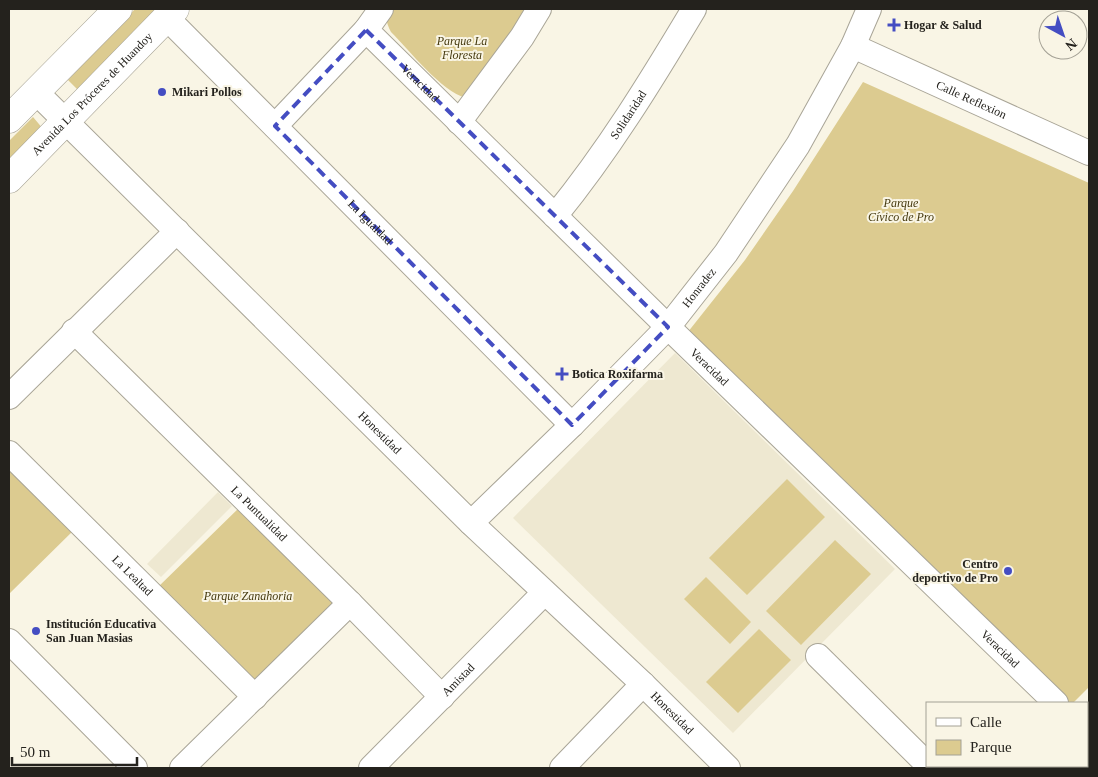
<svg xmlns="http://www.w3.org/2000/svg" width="1098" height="777" viewBox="0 0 1098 777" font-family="Georgia,serif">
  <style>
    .built { fill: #eee8d1 }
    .green { fill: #dccb90 }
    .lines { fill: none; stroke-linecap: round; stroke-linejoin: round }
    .minor-casing { stroke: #a9a597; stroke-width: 26 }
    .major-casing { stroke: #a9a597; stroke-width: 29 }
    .minor { stroke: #fff; stroke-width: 24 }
    .major { stroke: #fff; stroke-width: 28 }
    .marked { fill: none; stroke: #444dc2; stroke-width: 4; stroke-dasharray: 10 6; stroke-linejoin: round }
    .poi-dot { fill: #444dc2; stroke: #f9f5e5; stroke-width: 2 }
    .labels { text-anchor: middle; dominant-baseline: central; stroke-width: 4; stroke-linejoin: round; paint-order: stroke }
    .poi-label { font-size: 12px; font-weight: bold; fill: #24221d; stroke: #f9f5e5; text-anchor: start }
    .park-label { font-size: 12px; font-style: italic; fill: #45390e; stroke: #f9f5e5 }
    .street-label { font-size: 12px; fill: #24221d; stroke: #f9f5e5 }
  </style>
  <rect width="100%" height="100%" fill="#f9f5e5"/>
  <path class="built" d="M675 353 895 569 733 733 513 518Z
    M218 492 232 506 161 577 147 564Z"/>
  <path class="green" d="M135 9H163L81 93 68 80Z
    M389 9H537L466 98C441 91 410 51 391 32 387 24 384 17 389 9Z
    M863 82 1089 183V687L1073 703H1068L680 342 745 260 793 191Z
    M33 117 44 130 9 166V141Z
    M9 461 77 527 9 594Z
    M787 479 825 517 747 595 709 558Z
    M242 505 341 603 255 689 155 590Z
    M835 540 871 574 801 645 766 611Z
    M706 577 751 622 730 644 684 599Z
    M759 629 791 660 738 713 706 682Z"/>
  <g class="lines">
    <defs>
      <g id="minor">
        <path id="s1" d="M167 18 572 425"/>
        <path id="s2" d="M366 30 668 327 1056 703"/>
        <path id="s3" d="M853 46 1089 153"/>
        <path id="s4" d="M36 92 471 523 643 684 728 768"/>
        <path d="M459 122 522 37 539 9"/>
        <path d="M275 126 366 30 381 9"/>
        <path id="s5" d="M555 216C608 151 651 81 694 9"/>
        <path id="s6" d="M74 331 350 603 442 697"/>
        <path d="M9 397 177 231"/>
        <path id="s7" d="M9 453 255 697"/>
        <path id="s8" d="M471 523 572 425 668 327 726 253 798 145 853 46 869 9"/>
        <path d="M9 641 135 768"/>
        <path d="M818 656 927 764"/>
        <path d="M1087 734 1089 732"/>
        <path d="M1087 765 1089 768"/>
        <path d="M182 768 350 603"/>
        <path id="s9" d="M371 768 544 593"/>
        <path d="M562 768 643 684"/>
        <path d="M1053 768 1056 766"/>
      </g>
      <g id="major">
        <path d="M9 119 118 9"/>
        <path id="s10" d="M9 179 175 9"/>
      </g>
    </defs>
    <use href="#minor" class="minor-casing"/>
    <use href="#major" class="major-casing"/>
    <use href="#minor" class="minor"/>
    <use href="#major" class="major"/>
  </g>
  <path class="marked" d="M366 30 668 327 572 425 275 126Z"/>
  <g class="poi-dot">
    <path d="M891.5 17.5h5v5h5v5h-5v5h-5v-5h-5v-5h5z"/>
    <circle cx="162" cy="92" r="5"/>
    <path d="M559.5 366.5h5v5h5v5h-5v5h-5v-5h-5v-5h5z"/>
    <circle cx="1008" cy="571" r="5"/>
    <circle cx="36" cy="631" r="5"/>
  </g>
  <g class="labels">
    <g class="poi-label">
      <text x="904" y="25">Hogar &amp; Salud</text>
      <text x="172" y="92">Mikari Pollos</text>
      <text x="572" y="374">Botica Roxifarma</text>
      <text x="998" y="564" text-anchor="end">Centro<tspan x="998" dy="14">deportivo de Pro</tspan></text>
      <text x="46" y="624">Institución Educativa<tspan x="46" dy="14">San Juan Masias</tspan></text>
    </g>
    <g class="park-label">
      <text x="462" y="41">Parque La<tspan x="462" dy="14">Floresta</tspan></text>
      <text x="901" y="203">Parque<tspan x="901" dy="14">Cívico de Pro</tspan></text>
      <text x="248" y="596">Parque Zanahoria</text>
    </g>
    <g class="street-label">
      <text stroke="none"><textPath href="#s2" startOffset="76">Veracidad</textPath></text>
      <text stroke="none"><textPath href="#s10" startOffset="119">Avenida Los Próceres de Huandoy</textPath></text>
      <text stroke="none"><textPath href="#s3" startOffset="130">Calle Reflexion</textPath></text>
      <text stroke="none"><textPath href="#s5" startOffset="125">Solidaridad</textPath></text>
      <text stroke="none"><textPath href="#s1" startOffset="288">La Igualdad</textPath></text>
      <text stroke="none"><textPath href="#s8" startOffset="328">Honradez</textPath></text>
      <text stroke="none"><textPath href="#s2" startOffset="481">Veracidad</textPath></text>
      <text stroke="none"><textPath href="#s4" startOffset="484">Honestidad</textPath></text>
      <text stroke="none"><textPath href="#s6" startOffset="260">La Puntualidad</textPath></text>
      <text stroke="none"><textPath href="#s7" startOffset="174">La Lealtad</textPath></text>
      <text stroke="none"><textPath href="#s2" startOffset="886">Veracidad</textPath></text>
      <text stroke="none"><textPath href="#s9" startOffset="124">Amistad</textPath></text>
      <text stroke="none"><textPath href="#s4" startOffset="889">Honestidad</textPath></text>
    </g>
  </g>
  <rect width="1098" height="777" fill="none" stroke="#24221d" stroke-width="20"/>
  <rect x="926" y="702" width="162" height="65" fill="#f9f5e5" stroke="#a4a195"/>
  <rect x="936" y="718" width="25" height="8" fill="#ffffff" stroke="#a4a195"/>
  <text x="970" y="727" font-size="15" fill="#24221d">Calle</text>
  <rect x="936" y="740" width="25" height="15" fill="#dccb90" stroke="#a4a195"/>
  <text x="970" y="752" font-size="15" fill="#24221d">Parque</text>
  <g transform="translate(1063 35) rotate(140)"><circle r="24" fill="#f9f5e5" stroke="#a4a195"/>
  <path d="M0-4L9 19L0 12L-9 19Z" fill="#444dc2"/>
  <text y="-8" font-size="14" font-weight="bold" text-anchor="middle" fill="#24221d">N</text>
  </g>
  <path d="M12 757v8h125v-8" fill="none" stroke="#24221d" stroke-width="2.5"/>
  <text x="20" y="757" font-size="15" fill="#24221d" stroke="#f9f5e5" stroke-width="4" paint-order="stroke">50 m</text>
</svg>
